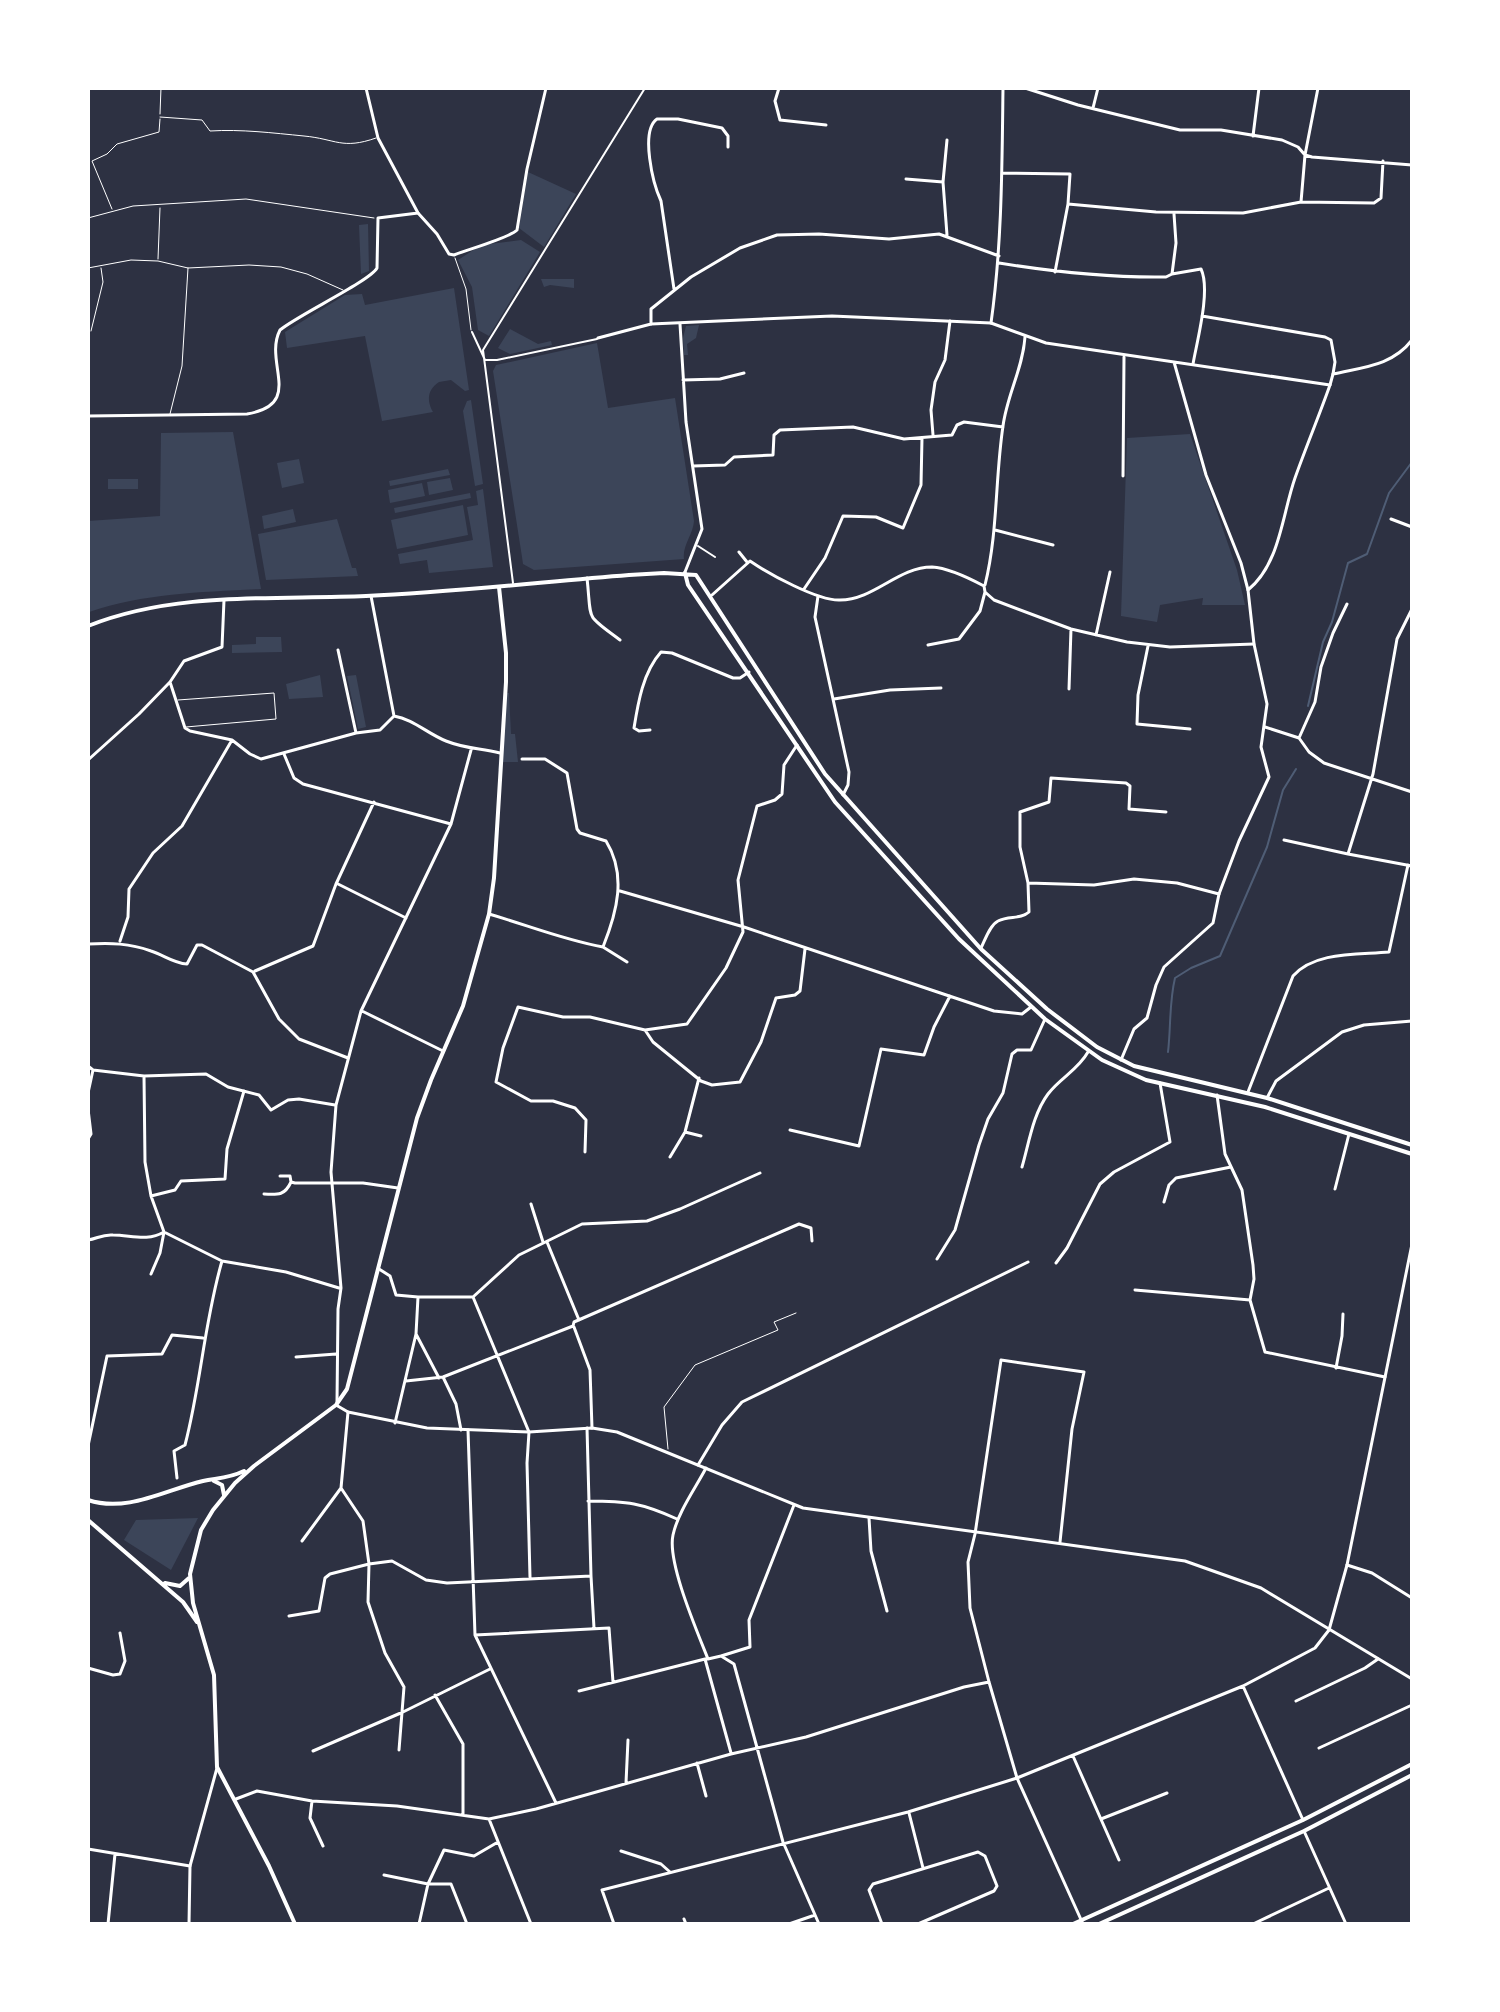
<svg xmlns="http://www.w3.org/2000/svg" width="1500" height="2012" viewBox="0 0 1500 2012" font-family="'Roboto Condensed',sans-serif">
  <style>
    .green { fill: #3c4559 }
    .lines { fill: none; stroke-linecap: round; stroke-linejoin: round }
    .stream { stroke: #4f5d75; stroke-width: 2 }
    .service { stroke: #fff; stroke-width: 1 }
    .pedestrian { stroke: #fff; stroke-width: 2 }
    .minor { stroke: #fff; stroke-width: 3 }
    .tertiary { stroke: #fff; stroke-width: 3 }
    .secondary { stroke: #fff; stroke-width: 4 }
    .primary { stroke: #fff; stroke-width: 4 }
  </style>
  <rect width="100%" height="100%" fill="#2d3142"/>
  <path class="green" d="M528 172 576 194 544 247 519 228Z
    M368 224 369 271 361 274 359 225Z
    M521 240 540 252 489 336 478 330 472 287 458 260 481 245Z
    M541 279H574V288L550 285 544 287Z
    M454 288 469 390 465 391 451 380 439 382C428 389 426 400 433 412L382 421 365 336 287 348 285 332 345 295 362 294 365 305Z
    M699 325 696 338 687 344 688 355H684L683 338 686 326Z
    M510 329 538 344 551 341 552 345 510 354 498 348Z
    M597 343 608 408 675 398 694 521C693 535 682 546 684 559L534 570 523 564 522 557 493 371 496 365Z
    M471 400 483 484 475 486 463 411 467 401Z
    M233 432 261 589C203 592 145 593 89 612L88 521 160 516 161 433Z
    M1190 434 1237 570 1245 605H1202L1203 598 1160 605 1157 622 1121 616 1127 438Z
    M299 459 304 483 282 488 277 463Z
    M448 469 450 475 390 486 389 481Z
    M450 478 453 490 429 495 427 482Z
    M108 479H138V489H108Z
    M422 483 425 496 390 503 388 490Z
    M483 489 493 567 429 573 427 560 400 564 398 554 473 540 467 507 478 505 476 491Z
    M470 493 471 498 395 513 394 508Z
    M463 505 468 535 397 549 391 520Z
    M293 509 296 522 264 529 262 516Z
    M337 519 352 568H356L358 576 266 580 258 534Z
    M256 637H281L282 652 232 653V645L256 644Z
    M320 675 323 697 289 699 286 684Z
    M356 675 366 727 358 729 347 676Z
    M504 693H509L511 734H515L518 762H503L502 770H498Z
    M198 1518 171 1570 124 1540 136 1520Z"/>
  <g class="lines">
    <path class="stream" d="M1308 706 1323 642 1332 622 1348 563 1367 554 1389 493 1412 462
      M1168 1052C1171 1027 1169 1003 1175 978L1191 968 1220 956 1267 847 1283 790 1296 769"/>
    <path class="service" d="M160 114 161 88
      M160 117 202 120 210 131C241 129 273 133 304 136 336 139 342 150 376 138
      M112 209 92 161 107 154 117 144 159 132 160 119
      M88 218 133 206 246 199 374 218
      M455 258 466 289 471 330
      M158 259 160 208
      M88 268 131 260 158 261 188 268 249 265 281 267 307 274 343 290
      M91 331 103 282 101 268
      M170 414 182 366 188 268
      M178 700 274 693 276 719 186 727
      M668 1449 664 1407 695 1365 778 1330 774 1322 796 1313"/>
    <path class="pedestrian" d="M472 332 485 360H497L597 339
      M698 546 715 557
      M513 583 483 350 645 88"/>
    <path class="minor" d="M779 88 775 101 780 120 826 125
      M1025 88 1078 105 1180 130H1221L1282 140 1298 147 1305 155 1312 157 1412 165
      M1093 108 1098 88
      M1253 136 1259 88
      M1002 173 1070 174 1068 204 1055 272
      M906 179 943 182 947 235
      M943 182 947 140
      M1301 202 1305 155 1318 88
      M1068 204 1156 212 1243 213 1301 202 1374 203 1381 198 1383 161
      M418 213 437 234 449 254 454 255C469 249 509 238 517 230L527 169 546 88
      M999 263C1055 272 1109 278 1166 277L1172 274 1201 269C1211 290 1197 341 1193 364
      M1172 274 1176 243 1174 214
      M674 289 661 201C653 184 640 131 657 119H678L722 128 728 136V147
      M1202 316 1325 337 1331 340 1335 362 1333 374
      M991 323C1002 245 1002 167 1003 88
      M680 324 686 422 702 529 685 572
      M598 338 651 324V309L691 277 740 248 777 235 819 234 889 239 939 234 999 256
      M683 380 720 379 744 373
      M933 435 931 410 935 382 945 360 950 321
      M693 466 725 465 734 457 773 455 774 435 780 430 853 427 904 439 952 435 957 425 964 422 1003 427
      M1123 476 1124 357
      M1391 519 1412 527
      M995 530 1053 545
      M739 552 747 562
      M587 578C592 623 584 613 620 640
      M985 585C998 533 995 479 1003 426 1007 395 1023 368 1025 337
      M804 589 825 558 843 516 876 517 903 528 921 485 922 438
      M1248 590C1280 564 1282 515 1295 478 1306 447 1319 416 1330 385
      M712 595 750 561C769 574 818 601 840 600 874 600 898 567 932 567 949 568 969 578 984 586L985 592 994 600 1071 629 1127 642 1170 647 1254 644
      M371 596 394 716C413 719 428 734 446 741 466 749 479 748 500 753
      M818 596 815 617 849 772 848 785 843 795
      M1412 609 1397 639 1373 774 1348 854 1412 866
      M1096 635 1110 572
      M928 645 959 639 980 611 985 592
      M1148 646 1138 695 1137 724 1190 729
      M338 650 356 733
      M170 682 185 728 190 731 232 740 250 754 261 759 356 733 380 730 394 716
      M1069 689 1071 629
      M834 699 890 690 941 688
      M1265 727 1299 738 1309 752 1324 763 1412 792
      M650 730 639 731 634 728C638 703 643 672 661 652L672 653 733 678H740L749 672
      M1299 738 1315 702 1321 667 1333 633 1347 604
      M284 754 294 778 303 784 451 824
      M88 760 139 714 170 682 184 661 222 647 224 600
      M1166 812 1129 809 1130 786 1126 783 1051 778 1049 802 1020 812V847L1028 883 1094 885 1134 879 1177 883 1219 894
      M1284 840 1348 854
      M338 884 406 918
      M620 891 744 927 994 1011 1022 1014 1031 1007
      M489 914C527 925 564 940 603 947 617 912 627 875 606 841L580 833 577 829 567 773 545 759H522
      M120 941 128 917 129 889 153 853 182 826 232 740
      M88 944C111 943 129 943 151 951 164 955 173 963 187 964L197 945H202L253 972 279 1019 299 1039 348 1058
      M603 947 627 962
      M981 948C985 940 990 925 998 921 1009 915 1020 920 1029 912L1028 883
      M255 971 313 946 336 884 374 802
      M362 1011 443 1051
      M645 1030 653 1042 701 1081 712 1085 740 1082 761 1042 776 998 795 995 800 991 805 949
      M88 1066 93 1070 144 1076 206 1074 228 1087 259 1095 271 1110 288 1100 299 1099 335 1105
      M144 1076 145 1162 151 1196 164 1232 160 1253 151 1274
      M1248 1092 1293 976C1315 951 1359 955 1389 952L1408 865
      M88 1093 93 1070
      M1217 1095 1225 1154 1242 1190 1253 1265 1254 1279 1250 1300 1265 1352 1385 1377
      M1267 1098 1276 1081 1342 1032 1364 1025 1412 1021
      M88 1109 91 1134 88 1139
      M790 1130 859 1146 881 1049 924 1055 934 1027 950 996
      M685 1132 701 1136
      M585 1152 586 1120 575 1108 553 1101H531L496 1082 503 1048 518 1007 563 1017H590L645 1030 687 1024 726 968 743 932 738 880 757 806 775 800 782 794 784 765 797 745
      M670 1157 685 1132 699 1078
      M1022 1167C1029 1143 1033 1114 1048 1094 1060 1078 1078 1070 1088 1052
      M280 1176H290L291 1182 295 1183H363L398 1188
      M1335 1189 1349 1134
      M264 1194C279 1195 285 1195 291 1182
      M151 1196 175 1190 181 1181 225 1179 227 1149 244 1091
      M1164 1202 1169 1185 1176 1178 1231 1167
      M531 1204 543 1242
      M88 1240C97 1239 102 1234 113 1235 131 1235 147 1242 164 1232L222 1261 286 1272 339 1288
      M547 1242 579 1320
      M937 1259 955 1230 979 1145 988 1119 1003 1093 1012 1054 1017 1050H1031L1045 1019
      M1056 1263 1067 1248 1100 1184 1114 1172 1170 1142 1160 1083
      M379 1269 390 1276 396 1295 418 1297
      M1135 1290 1250 1300
      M473 1297 529 1432 527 1463 530 1577
      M574 1327 590 1370 592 1428
      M416 1334 439 1378
      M296 1357 336 1354
      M1336 1368 1342 1336 1343 1314
      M443 1377 456 1404 461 1430
      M406 1381 443 1377 573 1326 574 1322 799 1224 811 1228 812 1241
      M337 1402 338 1309 341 1288 331 1172 336 1105 361 1011 451 824 471 750
      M348 1412 341 1488 363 1521 369 1564 368 1602 385 1653 404 1687 399 1750
      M395 1423 416 1334 418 1297H473L519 1255 582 1224 647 1221 680 1209 760 1173
      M587 1428 591 1576
      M468 1430 475 1635 556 1803
      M88 1446 107 1356 162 1354 172 1335 203 1338
      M698 1465 722 1425 742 1402 1028 1262
      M706 1468C695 1489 678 1512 673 1535 667 1562 697 1631 708 1659H705L731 1753
      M177 1478 174 1451 185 1445C201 1384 204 1323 222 1261
      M588 1501C627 1501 642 1503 677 1519
      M869 1518 871 1551 887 1611
      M302 1541 341 1488
      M1060 1542 1072 1429 1084 1372 1001 1360 975 1534 968 1562 970 1608 989 1682 1017 1778 1083 1924
      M1347 1565 1372 1573 1412 1598
      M289 1616 319 1611 325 1578 330 1574 369 1564 392 1561 426 1580 447 1583 591 1576 594 1628
      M475 1635 609 1628 613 1682
      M721 1656 750 1647 749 1620 794 1505
      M708 1659 721 1656 734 1664 783 1842 819 1924
      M88 1668 113 1675 120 1674 125 1661 120 1633
      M1243 1686 1303 1820
      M579 1691 705 1659
      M435 1695 463 1744V1814
      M1296 1701 1365 1668 1378 1659
      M1319 1748 1412 1705
      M313 1751 403 1712 490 1669
      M1073 1756 1119 1860
      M697 1763 706 1796
      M626 1783 628 1740
      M236 1799 257 1791 312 1801 397 1806 489 1819 536 1809 731 1754 806 1737 964 1687 989 1682
      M312 1801 310 1818 323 1846
      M909 1813 923 1868
      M489 1819 531 1924
      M1101 1819 1167 1793
      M1304 1831 1346 1924
      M88 1849 190 1866
      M621 1851 661 1864 670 1872
      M384 1875 428 1884 444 1850 474 1856 498 1842
      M684 1919 686 1924
      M108 1924 115 1854
      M419 1924 428 1884H451L467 1924
      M614 1924 602 1890 908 1812 1017 1778 1243 1686 1315 1648 1329 1630
      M789 1924 815 1915
      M882 1924 869 1890 873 1884 978 1852 985 1856 997 1886 994 1891 918 1924
      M1253 1924 1329 1888"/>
    <path class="tertiary" d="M651 324 832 316 991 323 1046 343 1330 385 1333 374C1363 367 1392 366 1412 340
      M88 416 247 414C305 404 263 363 280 330 298 315 370 281 377 268L378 218 418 213 378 138 366 88
      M1121 1060 1134 1029 1147 1018 1156 985 1164 967 1213 923 1219 894 1239 841 1269 777 1261 747 1267 704 1254 644 1248 590 1241 563 1206 475 1174 362
      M336 1405 348 1412 427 1428 529 1432 592 1428 617 1432 803 1508 1185 1561 1261 1588 1412 1679
      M1329 1630 1347 1565 1412 1244
      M189 1924 190 1866 217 1768"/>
    <path class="secondary" d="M214 1481 222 1485 224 1495
      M88 1500C127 1513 165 1490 203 1481 218 1478 230 1478 244 1471
      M88 1520 183 1602 197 1622
      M165 1583 180 1586 189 1578
      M295 1924 269 1866 217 1767 214 1675 193 1603 190 1574 201 1530 213 1510 235 1483 254 1466 336 1405 347 1389 417 1118 431 1080 463 1006 489 914 494 878 506 682V653L499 587
      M1073 1924 1303 1820 1412 1764
      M1099 1924 1304 1831 1412 1775"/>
    <path class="primary" d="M685 573 688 585 835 802 959 939 1045 1019 1102 1060 1146 1080 1265 1107 1412 1154
      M88 626C175 591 274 600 366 596 454 592 541 582 629 575L664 573 696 575 825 774 981 949 1047 1009 1097 1047 1134 1066 1267 1098 1412 1145"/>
  </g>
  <rect width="1500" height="2012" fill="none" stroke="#ffffff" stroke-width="180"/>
</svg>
